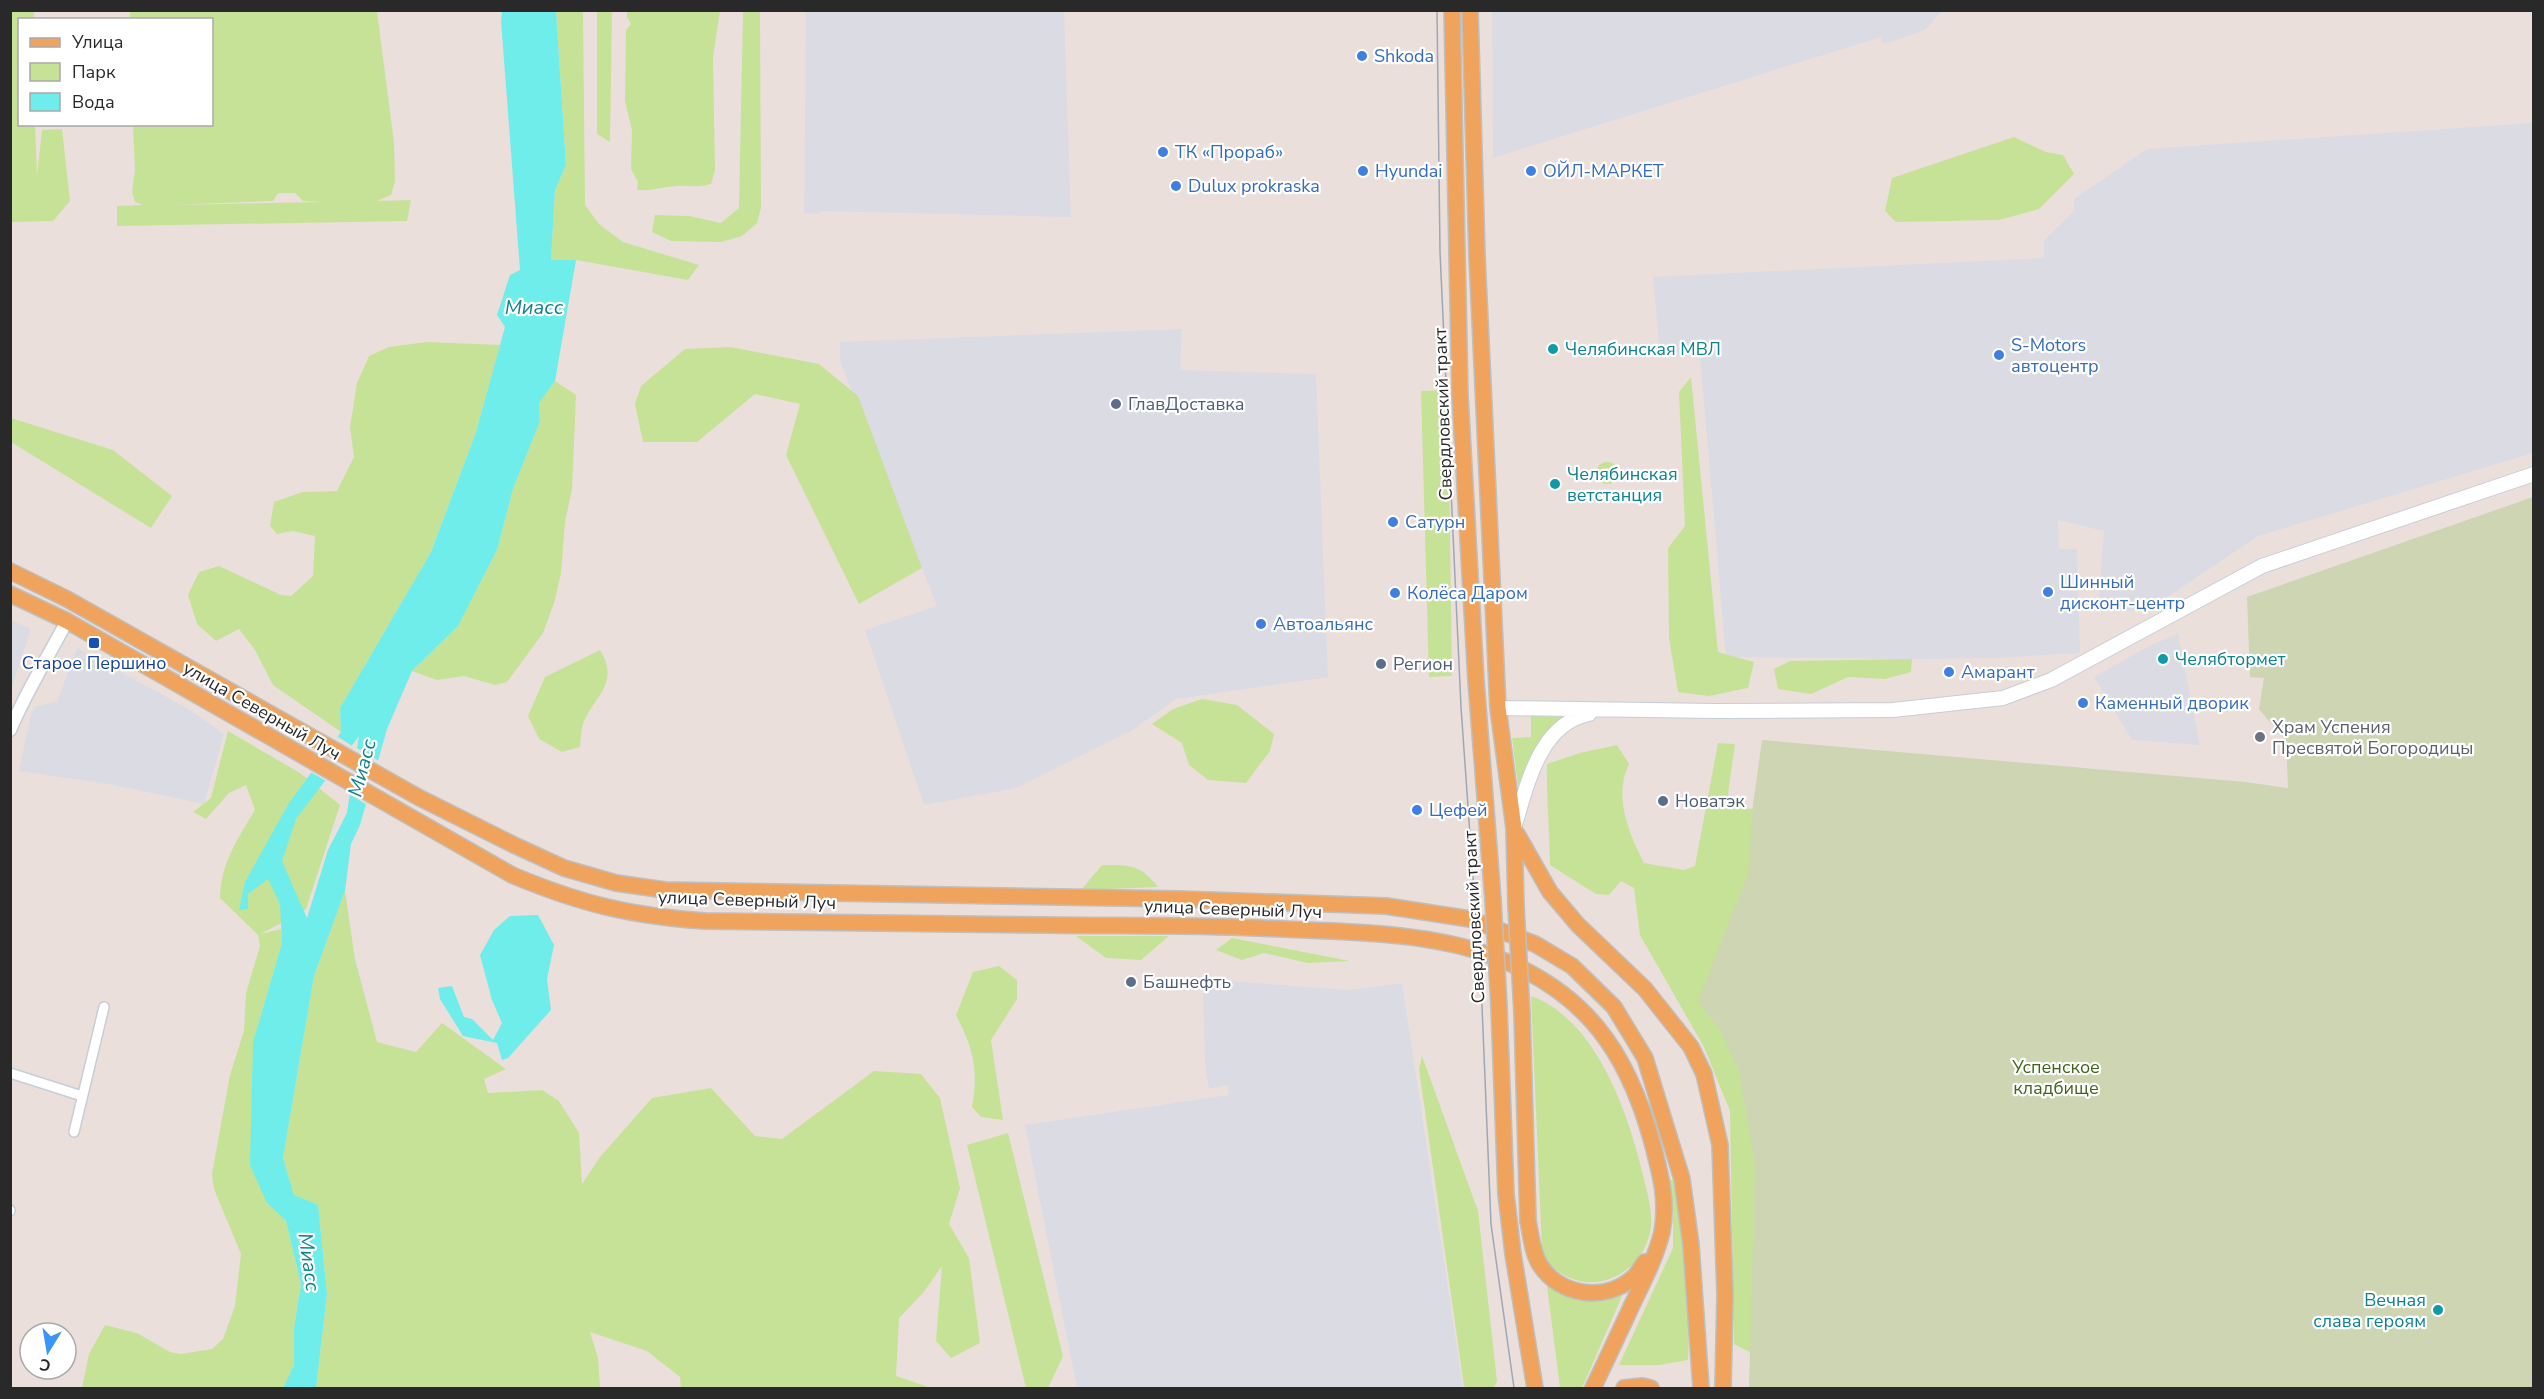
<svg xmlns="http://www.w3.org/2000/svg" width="2544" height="1399" viewBox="0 0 2544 1399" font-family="'Nunito Sans',sans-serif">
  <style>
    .industrial { fill: #dbdbe4 }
    .green { fill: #c6e297; fill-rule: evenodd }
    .cemetery { fill: #cdd5b2 }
    .water { fill: #6eedeb; fill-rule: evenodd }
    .pier { fill: #ebdfdb }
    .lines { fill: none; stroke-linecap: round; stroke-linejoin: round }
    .minor-casing { stroke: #c6ced7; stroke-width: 12 }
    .tertiary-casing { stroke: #c6ced7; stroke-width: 15 }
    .secondary-casing { stroke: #c6ced7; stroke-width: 16 }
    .primary-casing { stroke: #bfbfbf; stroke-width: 18 }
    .minor { stroke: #fff; stroke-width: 9 }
    .tertiary { stroke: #fff; stroke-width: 12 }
    .secondary { stroke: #fff; stroke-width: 14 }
    .primary { stroke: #efa35c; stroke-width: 15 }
    .tram { stroke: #9ea7b3; stroke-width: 1.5 }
    .primary-bridge-casing { stroke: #bfbfbf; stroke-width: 18; stroke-linecap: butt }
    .primary-bridge { stroke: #efa35c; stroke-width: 15 }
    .shop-dot { fill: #3f7fe0; stroke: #fff; stroke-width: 2 }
    .culture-dot { fill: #0f9aa8; stroke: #fff; stroke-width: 2 }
    .service-dot { fill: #5c6f8a; stroke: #fff; stroke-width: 2 }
    .transit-dot { fill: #1a4fb4; stroke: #fff; stroke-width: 2 }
    .worship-dot { fill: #6b7280; stroke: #fff; stroke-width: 2 }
    .labels { text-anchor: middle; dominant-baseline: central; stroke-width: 4.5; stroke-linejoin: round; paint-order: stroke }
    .shop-label { font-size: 18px; fill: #366cbe; stroke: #fff; text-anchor: start }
    .culture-label { font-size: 18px; fill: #0d838f; stroke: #fff; text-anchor: start }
    .service-label { font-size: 18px; fill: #4e5e75; stroke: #fff; text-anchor: start }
    .street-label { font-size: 18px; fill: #292929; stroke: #fff }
    .transit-label { font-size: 18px; fill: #164399; stroke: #fff }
    .worship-label { font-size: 18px; fill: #5b616d; stroke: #fff; text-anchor: start }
    .park-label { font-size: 18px; fill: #3f651a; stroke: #fff }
    .water-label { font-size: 20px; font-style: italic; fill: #0e828a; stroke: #fff }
  </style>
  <rect width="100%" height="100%" fill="#ebdfdb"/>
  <path class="industrial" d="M806 11H1064L1071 217 820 211 819 214 804 213Z
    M1492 11V10L1948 11 1940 13 1925 30 1891 42 1883 44 1881 37 1493 158Z
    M2533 123V453L2258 536 2147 611 2098 610 2104 531 2058 520 2059 549H2077L2080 653 1994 658 1921 659 1726 657 1700 356 1660 355 1653 277 2044 258V240L2074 211V199L2147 149Z
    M1182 329 1180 370 1316 374 1328 677 1176 699 1131 731 1017 788 924 805 865 630 937 606 840 361V342Z
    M11 620 31 629 11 690Z
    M2178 634 2200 745 2132 740 2094 677 2151 645Z
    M77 648 190 710 224 734 204 804 109 784 19 771 31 714 36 706 57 702Z
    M1214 980 1348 990 1402 983 1463 1388H1077L1025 1125 1229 1095 1227 1085 1209 1089 1205 1063 1203 992Z"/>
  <path class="green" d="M10 11H34V19L20 20V124L35 125 37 176 42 130 62 129 70 201 53 221 11 222Z
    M130 11H377L394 143 395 181 391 195 377 201 411 200 407 221 117 226V206L143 205 135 202 132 192 135 169 133 125 212 124V20L130 19ZM278 193H295L303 201 322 202 169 205 273 201Z
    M556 11H583L585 205 599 224 623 242 699 265 688 280 576 260H551L555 190 566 165Z
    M597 11H612L610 142 597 134Z
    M627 11H720L713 57 715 170 711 184C698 188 689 185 676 186 662 187 653 191 637 190L638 182 631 169 632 130 625 101 626 30 631 24 627 17Z
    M743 11H760L761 208 757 223 742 236 721 242 671 241 652 232 655 215 689 216 721 223 739 208Z
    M2014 137 2046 152 2063 155 2074 174 2039 209 1999 220 1896 222 1885 211 1892 178Z
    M427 342 500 345 476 432 431 552 340 708 341 732 273 685 255 650 239 629 216 641 197 624 188 595 199 572 219 566 281 595 291 596 313 576 315 536 293 531 277 534 270 526 274 502 303 492 337 491 354 457 350 427 357 383 369 356 389 347Z
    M731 347 819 364 858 396 922 568 859 604 786 455 800 404 755 394 697 442H643L635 404 641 386 685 349Z
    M1691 377 1718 652 1754 662 1748 688 1709 696 1678 692 1669 638 1668 548 1685 526 1679 392Z
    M555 381 576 395 572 489 565 522 561 573 555 600 543 633 507 682 495 685 464 676 437 680 412 671 458 626 497 550 513 489 540 421 539 403Z
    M1448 390 1452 676 1429 677 1421 391Z
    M11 418 113 450 172 496 151 528 11 442Z
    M1596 473a11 11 0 1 1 22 0a11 11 0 1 1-22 0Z
    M600 650C619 682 598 693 585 719 581 726 581 738 580 747L562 752 539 739 528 716 545 677Z
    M1912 659 1911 672 1885 679 1848 677 1811 694 1778 689 1774 669 1790 661Z
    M1202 699 1237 705 1274 734 1270 751 1246 783 1208 780 1189 765 1182 743 1152 724 1173 709Z
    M1531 716 1563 717C1540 740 1530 757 1518 786L1512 738 1531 737Z
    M228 731 300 773 340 805 306 909 261 934 281 929 282 943 253 1042 267 1203 286 1221 301 1284 294 1328V1365L283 1388H82L89 1354 105 1325 137 1333 170 1352 181 1354 212 1349 223 1339 235 1306 241 1254 214 1189 212 1174 230 1075 244 1031 246 993 260 946 258 935 220 898C221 863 237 840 255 810L246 785 229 793 206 819 193 812 211 798Z
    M1718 743 1735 744 1726 808 1839 811 1765 1360 1734 1344 1730 1111 1704 1047 1640 935 1634 888 1621 881 1609 895 1596 894 1550 865C1550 831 1546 798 1547 764L1580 753 1617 745 1629 764C1613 797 1629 833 1644 863L1684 870 1695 866Z
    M1102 865C1129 865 1140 864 1158 887L1081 890Z
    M345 891 355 959 377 1042 416 1052 442 1023 506 1069 484 1079 488 1093 542 1090 559 1101 579 1133 582 1184 600 1157 652 1098 711 1088 755 1136 782 1139 874 1071 921 1074 940 1098 960 1188 949 1224 969 1258 980 1343 951 1358 936 1341 942 1266 923 1293 899 1318 896 1376 931 1388H681L680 1377 647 1351 590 1332 598 1358 600 1388H316L327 1294 318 1206 294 1195 283 1158 314 976Z
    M1076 936H1169L1141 960 1106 958Z
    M1232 938 1350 961 1308 963 1264 953 1242 960 1216 950Z
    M999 966 1017 980V999L991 1040 1003 1120 981 1117 972 1107C979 1070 973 1048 956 1015L973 972Z
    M1531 996C1597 1020 1628 1113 1643 1175 1647 1192 1654 1215 1650 1233 1639 1278 1586 1300 1551 1265 1547 1261 1545 1254 1542 1249Z
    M1422 1056 1478 1211 1497 1381 1494 1388H1468L1464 1386 1419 1069Z
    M1008 1133 1063 1356 1048 1388H1026L967 1145Z
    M1670 1180H1673L1676 1184C1683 1241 1691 1302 1688 1360L1659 1365H1619L1673 1248V1210Z
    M1547 1286C1576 1304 1589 1304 1622 1296L1582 1388H1560Z"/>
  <path class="cemetery" d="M2533 497V1388H1749L1755 1165 1739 1071 1720 1030 1698 1001 1748 874 1753 805 1762 740 2245 782 2288 788 2286 741 2259 709 2264 678 2250 677 2247 597Z"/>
  <path class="water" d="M502 11H556L566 165 555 190 551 260H576L555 381 539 403 540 421 513 489 497 550 458 626 412 671 387 729 360 825 351 844 345 891 314 976 283 1158 294 1195 318 1205 327 1294 316 1388H283L294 1365V1328L301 1284 286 1221 267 1203 250 1165 253 1042 282 943 280 904 268 879 248 894V909L239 910 245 882 289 803 341 732 340 708 431 552 476 432 505 327 497 315 510 275 520 270 501 21ZM359 736 347 813 328 850 307 918 282 861 296 819Z
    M538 915 554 945 547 979 551 1010 508 1058 502 1060 497 1043 463 1036 440 999 438 988 452 986 464 1017 472 1019 493 1040 502 1023 492 1000 480 955 494 930 510 916Z"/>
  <path class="pier" d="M335 735 354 747 328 782 309 771Z
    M355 747 381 762 369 806 347 793Z"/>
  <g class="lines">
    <defs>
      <path id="minor" d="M10 1073 82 1096
        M74 1132 104 1007
        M10 1210V1211"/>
      <path id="tertiary" d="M10 730C26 692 48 657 67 621"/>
      <path id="secondary" d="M1498 708 1716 711 1893 710 2003 698 2051 680 2262 566 2534 474
        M1514 828C1527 786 1539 724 1589 714"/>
      <path id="primary" d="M1452 10 1460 396 1476 681 1493 900
        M1470 10 1477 256 1498 708 1514 828 1516 906
        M10 571 67 599 418 797 514 845 564 868 616 883 665 890 1179 899 1386 906 1470 919 1535 944 1572 966 1614 1007 1645 1058 1682 1179 1691 1245 1701 1388
        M10 594 67 621 512 875C581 904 631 916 705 921 819 922 933 924 1047 925 1117 926 1188 925 1258 928 1331 932 1424 930 1492 956 1584 990 1627 1050 1652 1142 1660 1172 1668 1200 1662 1232 1656 1257 1643 1282 1632 1305 1619 1333 1606 1361 1593 1388
        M1517 834 1550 892 1578 925 1645 989 1691 1047 1704 1074 1720 1145 1725 1295 1723 1388
        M1499 1007 1506 1194 1513 1254 1535 1388
        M1522 1014 1528 1221C1531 1235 1532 1252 1540 1265 1561 1297 1606 1302 1634 1277 1638 1273 1641 1267 1645 1262
        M1624 1388 1642 1386 1651 1388"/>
    </defs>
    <use href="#minor" class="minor-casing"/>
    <use href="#tertiary" class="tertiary-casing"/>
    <use href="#secondary" class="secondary-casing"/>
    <use href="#primary" class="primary-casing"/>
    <use href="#minor" class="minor"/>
    <use href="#tertiary" class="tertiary"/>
    <use href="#secondary" class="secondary"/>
    <use href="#primary" class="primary"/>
    <path class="tram" d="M1437 10 1440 252 1461 707 1482 1006 1491 1224 1514 1388"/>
    <defs>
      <path id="primary-bridge" d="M1493 900 1499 1007
        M1516 906 1522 1014"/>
    </defs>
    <use href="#primary-bridge" class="primary-bridge-casing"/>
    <use href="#primary-bridge" class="primary-bridge"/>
  </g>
  <g class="shop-dot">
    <circle cx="1362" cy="56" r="6"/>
    <circle cx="1163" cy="152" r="6"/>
    <circle cx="1363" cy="171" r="6"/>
    <circle cx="1531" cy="171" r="6"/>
    <circle cx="1176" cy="186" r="6"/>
    <circle cx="1999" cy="355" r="6"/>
    <circle cx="1393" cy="522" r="6"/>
    <circle cx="2048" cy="592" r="6"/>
    <circle cx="1395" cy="593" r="6"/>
    <circle cx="1261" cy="624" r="6"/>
    <circle cx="1949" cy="672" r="6"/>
    <circle cx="2083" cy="703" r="6"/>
    <circle cx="1417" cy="810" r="6"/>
  </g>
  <g class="culture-dot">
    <circle cx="1553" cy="349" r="6"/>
    <circle cx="1555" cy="484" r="6"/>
    <circle cx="2163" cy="659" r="6"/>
    <circle cx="2438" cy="1310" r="6"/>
  </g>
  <g class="service-dot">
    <circle cx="1116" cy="404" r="6"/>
    <circle cx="1381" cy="664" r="6"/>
    <circle cx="1663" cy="801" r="6"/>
    <circle cx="1131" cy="982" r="6"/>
  </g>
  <rect class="transit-dot" x="88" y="637" width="12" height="12" rx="3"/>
  <circle class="worship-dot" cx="2260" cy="737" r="6"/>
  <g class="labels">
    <g class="shop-label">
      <text x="1374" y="56">Shkoda</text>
      <text x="1175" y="152">ТК «Прораб»</text>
      <text x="1375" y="171">Hyundai</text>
      <text x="1543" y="171">ОЙЛ-МАРКЕТ</text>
      <text x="1188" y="186">Dulux prokraska</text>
      <text x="2011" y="345">S-Motors<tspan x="2011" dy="21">автоцентр</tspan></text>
      <text x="1405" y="522">Сатурн</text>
      <text x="2060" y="582">Шинный<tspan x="2060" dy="21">дисконт-центр</tspan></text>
      <text x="1407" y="593">Колёса Даром</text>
      <text x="1273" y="624">Автоальянс</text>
      <text x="1961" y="672">Амарант</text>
      <text x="2095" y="703">Каменный дворик</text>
      <text x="1429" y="810">Цефей</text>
    </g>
    <g class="culture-label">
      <text x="1565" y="349">Челябинская МВЛ</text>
      <text x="1567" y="474">Челябинская<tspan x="1567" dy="21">ветстанция</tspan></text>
      <text x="2175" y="659">Челябтормет</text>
      <text x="2426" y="1300" text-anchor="end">Вечная<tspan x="2426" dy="21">слава героям</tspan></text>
    </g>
    <g class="service-label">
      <text x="1128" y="404">ГлавДоставка</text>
      <text x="1393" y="664">Регион</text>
      <text x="1675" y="801">Новатэк</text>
      <text x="1143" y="982">Башнефть</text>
    </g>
    <g class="street-label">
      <text transform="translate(1443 414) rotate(-92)">Свердловский тракт</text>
      <text transform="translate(262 711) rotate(30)">улица Северный Луч</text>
      <text transform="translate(747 900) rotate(2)">улица Северный Луч</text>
      <text transform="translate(1233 909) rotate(2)">улица Северный Луч</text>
      <text transform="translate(1474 917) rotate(-93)">Свердловский тракт</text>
    </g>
    <g class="transit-label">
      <text x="94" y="663">Старое Першино</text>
    </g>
    <g class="worship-label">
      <text x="2272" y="727">Храм Успения<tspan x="2272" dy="21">Пресвятой Богородицы</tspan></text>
    </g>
    <g class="park-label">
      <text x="2056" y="1067">Успенское<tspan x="2056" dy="21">кладбище</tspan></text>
    </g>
    <g class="water-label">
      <text x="534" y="307">Миасс</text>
      <text transform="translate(362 768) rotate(-75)">Миасс</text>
      <text transform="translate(309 1262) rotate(82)">Миасс</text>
    </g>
  </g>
  <rect width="2544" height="1399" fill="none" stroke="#292929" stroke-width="24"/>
  <rect x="18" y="18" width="195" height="108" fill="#ffffff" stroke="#a9a9a9" stroke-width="1.5"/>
  <rect x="30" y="38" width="30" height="9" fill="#efa35c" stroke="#a9a9a9" stroke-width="1.5"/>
  <text x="72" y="48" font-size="18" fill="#292929">Улица</text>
  <rect x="30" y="63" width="30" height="18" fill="#c6e297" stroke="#a9a9a9" stroke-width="1.5"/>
  <text x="72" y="78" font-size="18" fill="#292929">Парк</text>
  <rect x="30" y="93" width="30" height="18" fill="#6eedeb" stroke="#a9a9a9" stroke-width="1.5"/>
  <text x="72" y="108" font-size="18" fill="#292929">Вода</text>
  <g transform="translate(48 1351) rotate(191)"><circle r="28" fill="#ffffff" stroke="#a9a9a9" stroke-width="1.5"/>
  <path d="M0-4.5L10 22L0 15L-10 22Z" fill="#3b94f8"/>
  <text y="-9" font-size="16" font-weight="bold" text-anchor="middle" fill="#292929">С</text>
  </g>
</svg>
